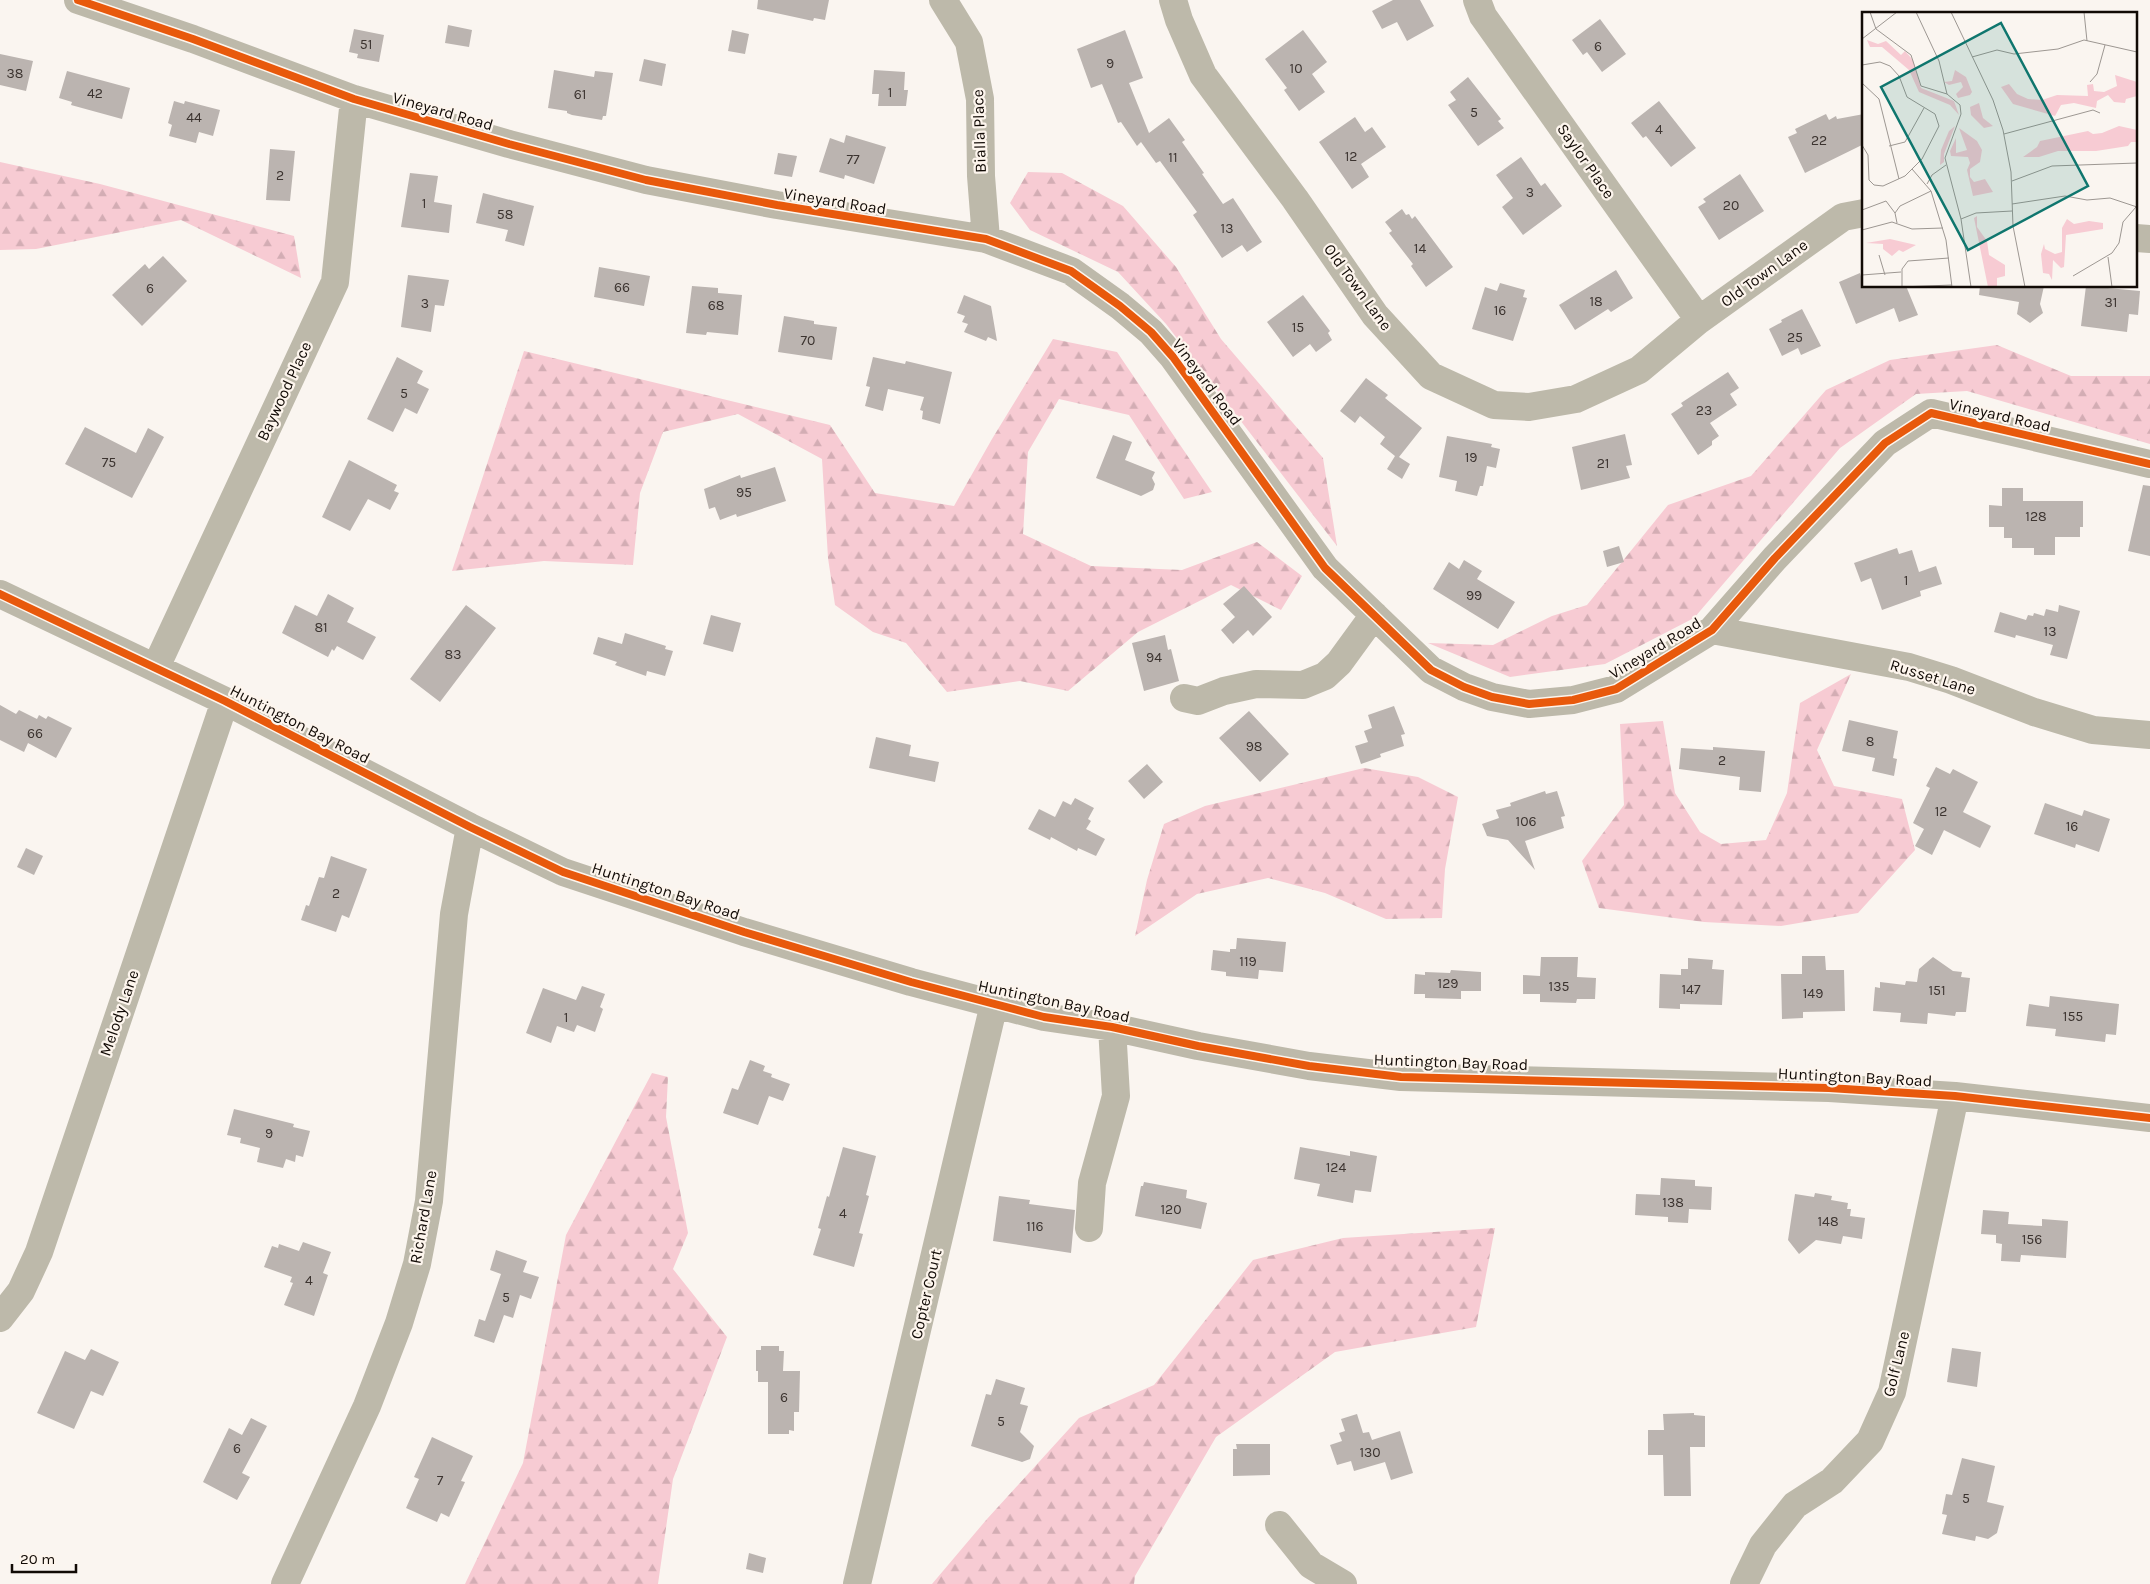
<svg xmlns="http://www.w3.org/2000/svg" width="2150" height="1584" viewBox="0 0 2150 1584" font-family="Karla,sans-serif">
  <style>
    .forest { fill: url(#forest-firs) }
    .building { fill: #bbb4b0 }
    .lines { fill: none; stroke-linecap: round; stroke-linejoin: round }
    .minor { stroke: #bdb9aa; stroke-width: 28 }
    .cycleway-casing { stroke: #fdf5ed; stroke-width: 11 }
    .cycleway { stroke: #e8590c; stroke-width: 8 }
    .labels { text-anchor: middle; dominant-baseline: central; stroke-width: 4.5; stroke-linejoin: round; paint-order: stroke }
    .number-label { font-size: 14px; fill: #3c3430 }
    .street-label { font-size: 16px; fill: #110a05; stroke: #fdf5ed }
    .inset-road { fill: none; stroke: #9d9792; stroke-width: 1 }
    .view { fill: #0f766e; fill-opacity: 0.15; stroke: #0f766e; stroke-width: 2.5 }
    .inset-edge { fill: none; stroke: #110a05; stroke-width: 2.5 }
  </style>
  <defs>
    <pattern id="forest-firs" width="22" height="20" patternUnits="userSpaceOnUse" patternTransform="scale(1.25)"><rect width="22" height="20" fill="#f7cbd3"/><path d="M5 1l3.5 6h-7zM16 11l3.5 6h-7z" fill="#d3adb4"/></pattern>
  </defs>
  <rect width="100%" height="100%" fill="#faf5f0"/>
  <path class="forest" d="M0 162 100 184 294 236 301 278 181 220 36 249 0 250Z
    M1028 172 1062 173 1123 206 1176 267 1221 339 1323 458 1337 546 1166 324 1118 272 1030 230 1010 203Z
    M1053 339 1117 352 1212 492 1184 499 1129 415 1059 399 1028 452 1023 534 1091 566 1182 570 1257 542 1302 576 1281 610 1231 585 1138 632 1068 691 1020 681 947 692 906 643 873 632 835 605 828 558 822 459 738 414 663 432 640 493 633 565 544 561 452 571 524 351 830 425 875 493 954 506 992 439Z
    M1997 345 2071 376H2150V444L1967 391 1916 394 1840 448 1694 618 1605 664 1510 677 1428 643 1493 645 1552 616 1587 605 1668 505 1751 476 1826 390 1890 360Z
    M1851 674 1817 750 1834 786 1902 799 1915 850 1858 913 1781 926 1704 922 1599 908 1582 861 1624 805 1620 724 1663 721 1675 793 1700 832 1721 844 1766 840 1787 793 1800 703Z
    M1364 768 1418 777 1458 797 1445 869 1442 918 1386 919 1325 893 1268 878 1197 894 1135 936 1147 880 1164 824 1205 806Z
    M652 1073 668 1077 666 1117 688 1233 673 1269 727 1337 673 1479 658 1584H465L523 1463 566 1235Z
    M1495 1228 1476 1327 1335 1352 1216 1437 1135 1576 1134 1584H932L987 1519 1079 1418 1154 1385 1253 1260 1343 1238Z"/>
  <path class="building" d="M758 0H829L825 20 814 18 813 21 757 9Z
    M1393 0H1420L1434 26 1407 41 1397 22 1382 29 1372 11Z
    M1600 19 1626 54 1602 72 1587 52 1583 55 1572 40Z
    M448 25 472 30 469 47 445 43Z
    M354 29 384 35 379 62 357 58 358 54 349 52Z
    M732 30 749 34 745 54 728 51Z
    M1125 30 1143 78 1129 83 1149 133 1169 118 1185 140 1182 142 1204 173 1202 174 1223 204 1233 198 1262 242 1247 252 1242 245 1222 258 1193 215 1197 212 1160 161 1156 163 1141 142 1137 146 1121 122 1118 123 1102 84 1091 88 1077 49Z
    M1303 30 1327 62 1312 74 1325 92 1299 111 1284 90 1287 88 1265 59Z
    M0 54 33 61 26 91 0 85Z
    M644 59 666 64 662 86 639 81Z
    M554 70 594 77 595 71 613 73 606 116H603L602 120 572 115 567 113V111L548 108Z
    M874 70 905 72 904 90H908L906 106H878L879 94H872Z
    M67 71 130 88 122 119 71 105 72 102 59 98Z
    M1468 77 1501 119 1498 121 1504 128 1478 146 1448 105 1456 100 1450 92Z
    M174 101 184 104 185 101 220 110 213 136 199 132 196 143 169 136 172 125 168 123Z
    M1659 101 1696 148 1671 167 1646 136 1643 138 1631 123Z
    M1826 114 1829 120 1836 116 1837 119 1864 114V144L1805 173 1788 137 1797 133 1795 129Z
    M1355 117 1365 132 1372 127 1386 147 1361 164 1369 177 1352 189 1319 142Z
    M846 135 886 147 874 184 845 175 844 179 819 172 830 138 844 143Z
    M270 149 295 151 290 201 266 200Z
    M778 153 797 156 792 177 774 174Z
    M1521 157 1541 186 1545 183 1562 206 1523 235 1502 207 1513 198 1496 175Z
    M410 173 438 176 434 202 452 205 449 233 401 227Z
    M1740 174 1764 211 1719 240 1698 207 1706 202 1703 199Z
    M483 193 534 206 524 246 505 241 508 230 476 223Z
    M1402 209 1406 215 1409 214 1412 219 1415 216 1453 267 1426 287 1411 266 1413 264 1389 233 1392 231 1385 222Z
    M163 256 187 281 142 326 112 295 145 264 149 269Z
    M599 267 650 276 644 306 594 297Z
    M1616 270 1633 298 1611 312 1608 309 1575 330 1559 305Z
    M1860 273 1864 286H1906L1918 315 1899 322 1894 308 1856 324 1839 282Z
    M408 275 449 280 444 306 435 305 431 332 401 327Z
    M1500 283 1525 290 1523 297 1527 298 1513 341 1472 329 1485 287 1497 291Z
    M692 286 718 288V293L742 295 738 335 707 332 706 335 686 333Z
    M1980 286H2044L2040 304 2043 313 2030 323 2017 314 2019 302 1979 295Z
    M2086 286 2140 291 2138 315 2129 314 2127 332 2081 326Z
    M964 295 991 306 997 341 988 337 986 341 964 332 968 324 962 322 965 316 957 313Z
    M1303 295 1330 331 1328 333 1332 340 1316 352 1310 344 1293 357 1267 322Z
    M1802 309 1821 346 1801 355 1798 348 1782 356 1769 329 1782 322 1781 320Z
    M784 316 814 321V324L837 327 832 360 778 352Z
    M397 357 423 371 417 383 429 389 417 414 405 408 393 432 367 419Z
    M873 357 905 364 906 361 952 372 940 424 922 419 923 411 920 410 924 397 888 389 883 411 865 406 870 387 866 386Z
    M1728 372 1739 388 1730 394 1737 405 1710 423 1719 436 1712 441V445L1698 455 1671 414 1683 406 1681 403Z
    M1366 378 1388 395 1385 398 1422 428 1399 457 1410 464 1402 479 1387 469 1395 456 1380 444 1385 437 1360 416 1355 423 1340 411Z
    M85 427 136 453 148 428 164 437 132 498 65 464Z
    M1625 434 1632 465 1626 466 1630 478 1581 490 1572 447Z
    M1113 435 1132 442 1125 460 1155 472 1152 478 1155 484 1153 490 1141 496 1096 478Z
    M1447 436 1492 444 1491 447 1500 449 1496 468 1487 466 1483 486H1480L1477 496 1455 491 1457 481 1439 477Z
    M349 460 397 485 394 491 399 493 390 510 368 499 350 531 322 517Z
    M775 467 786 501 737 517 736 514 720 520 715 507 709 509 704 489 740 475 741 478Z
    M2143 485 2150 486V556L2128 551Z
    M2002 488H2023V501H2083V527H2080V537H2055V555H2034V548H2012V538H2004V527H1989V505L2002 506Z
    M1619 546 1624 562 1607 567 1603 551Z
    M1897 548 1899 554 1912 550 1919 572 1936 566 1942 584 1920 591 1921 596 1882 610 1871 578 1861 582 1854 563Z
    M1464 560 1482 571 1477 579 1515 602 1498 629 1433 589 1449 562 1459 569Z
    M1244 586 1272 617 1253 636 1248 630 1233 644 1221 630 1235 617 1223 604Z
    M328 594 354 608 347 622 376 637 363 660 337 646 334 651 332 649 328 657 282 633 295 605 317 616Z
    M466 605 496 628 440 702 410 679Z
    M2059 605 2080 611 2067 659 2050 655 2053 645 2016 635 2015 638 1994 632 2000 612 2026 620 2028 615 2033 616 2034 613 2044 616 2046 609 2058 612Z
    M711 615 741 623 733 652 703 644Z
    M625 633 666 646 665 649 673 651 665 676 647 671 646 676 615 665 617 662 593 654 598 637 622 644Z
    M1165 635 1168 650 1171 649 1179 681 1144 691 1132 643Z
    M0 705 16 714 19 710 37 719 39 715 46 719 48 716 72 728 56 758 28 743 24 752 0 740Z
    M1394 706 1405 734 1401 735 1404 746 1380 754 1381 757 1361 764 1355 746 1368 742 1364 731 1372 728 1368 715Z
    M1249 711 1289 754 1260 782 1219 738Z
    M1849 720 1898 731 1893 758 1897 759 1894 776 1872 771 1875 758 1842 751Z
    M876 737 911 745 909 756 939 762 935 782 869 768Z
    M1713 747 1765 751 1761 792 1739 790 1740 777 1679 769 1681 748 1713 750Z
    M1147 764 1163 782 1144 799 1128 781Z
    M1936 767 1950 774 1953 769 1978 782 1963 812 1991 826 1980 848 1944 830 1932 855 1915 846 1924 829 1913 823 1930 788 1926 786Z
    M1545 791 1546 794 1557 791 1565 816 1561 817 1564 828 1525 841 1535 870 1508 840 1487 836 1482 824 1499 818 1496 810 1511 806 1510 803Z
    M1075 798 1094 808 1088 819 1091 821 1086 829 1105 839 1096 856 1078 848 1077 851 1051 837 1050 840 1028 829 1039 809 1055 817 1063 801 1071 805Z
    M2045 803 2082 816 2084 810 2110 819 2099 852 2076 844 2075 848 2034 834Z
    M26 848 43 856 34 875 17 867Z
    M331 856 367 869 349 918 342 915 336 932 301 920 306 905 309 906 319 877 324 878Z
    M1237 938 1286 942 1283 972 1259 970 1258 979 1226 976V972L1211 970 1213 950 1230 952V949H1236Z
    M1802 956H1825L1826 970H1844L1845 1011 1803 1012V1018L1782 1019 1781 974H1802Z
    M1541 957H1578L1577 977 1596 978 1595 999H1577L1576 1003 1540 1002V994H1523V975L1540 976Z
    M1933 957 1953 971 1962 972 1961 977 1970 978 1966 1012H1956L1955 1016 1928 1013 1927 1024 1900 1022 1901 1013 1873 1011 1875 987 1880 988V982L1905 985 1906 981 1917 982 1919 969Z
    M1688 958 1713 960 1712 969 1724 970 1722 1005 1680 1004V1009L1659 1008 1660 974 1681 975V969H1688Z
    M1451 970 1481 972V991H1461V999L1425 998V994H1414L1415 974 1425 975V972L1450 973Z
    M582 986 605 994 600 1007 603 1009 595 1032 577 1025 574 1032 557 1026 551 1043 526 1033 543 988 576 1000Z
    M2050 996 2119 1004 2116 1035 2106 1034 2105 1042 2055 1036 2056 1029 2026 1026 2029 1004 2049 1007Z
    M750 1060 765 1066 763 1071 772 1074 771 1077 790 1084 783 1101 769 1096 758 1125 723 1113 732 1088 738 1090Z
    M234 1109 294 1124 293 1127 310 1131 303 1157 296 1155 295 1162 286 1159 283 1168 257 1162 260 1148 240 1143 241 1138 227 1135Z
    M843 1147 876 1156 866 1195 869 1196 859 1233 863 1234 854 1267 813 1255 821 1229 818 1228 827 1196 829 1197Z
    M1300 1147 1350 1156V1151L1377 1156 1371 1192 1355 1190 1353 1203 1317 1196 1320 1184 1294 1179Z
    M1661 1178 1695 1180V1186L1712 1187 1711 1210 1689 1209 1688 1223 1668 1222V1217L1635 1215 1636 1194 1660 1195Z
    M1144 1182 1187 1190 1186 1198 1207 1203 1201 1229 1135 1216 1141 1186H1143Z
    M1815 1193 1832 1196 1831 1200 1848 1203 1847 1209H1851L1850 1216 1865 1218 1862 1239 1843 1236 1841 1244 1816 1240 1799 1254 1788 1240 1795 1194 1814 1197Z
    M999 1196 1030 1200 1029 1204 1075 1210 1071 1253 993 1241Z
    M1983 1210 2009 1212 2008 1224 2042 1226V1219L2068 1221 2066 1258 2021 1255 2020 1262 2001 1261 2002 1244 1996 1243V1235L1981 1234Z
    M303 1242 331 1252 323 1273 328 1275 314 1316 284 1305 293 1283 290 1282 292 1277 264 1267 272 1246 278 1248 279 1244 299 1251Z
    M496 1250 527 1261 523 1272 539 1277 531 1299 520 1295 513 1318 504 1315 494 1343 474 1336 479 1319 485 1321 501 1274 490 1270Z
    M761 1346H779V1351H784L783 1371H800L799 1412H794V1431L789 1430V1434H768V1382H758V1371H756V1350H761Z
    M1952 1348 1981 1352 1977 1387 1947 1382Z
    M91 1349 119 1362 103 1396 91 1391 74 1429 37 1413 65 1351 85 1360Z
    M996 1379 1025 1388 1020 1404 1028 1406 1020 1432 1034 1446 1030 1459 1022 1462 971 1446 986 1394 991 1395Z
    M1694 1413V1415L1705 1416V1447H1690L1691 1496H1664L1663 1455H1648V1430H1664L1663 1414Z
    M1357 1414 1363 1433 1369 1432 1372 1440 1400 1431 1413 1473 1391 1480 1385 1462 1354 1471 1351 1461 1337 1465 1330 1445 1342 1441 1339 1433 1345 1431 1341 1419Z
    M251 1418 267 1426 242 1473 250 1477 237 1500 203 1482 229 1428 242 1435Z
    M432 1437 473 1456 461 1481 465 1482 449 1517 441 1513 437 1522 406 1508 419 1479 414 1477Z
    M1236 1444H1270V1475L1233 1476V1449H1237Z
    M1962 1458 1995 1466 1987 1502 2004 1506 1997 1533 1988 1539 1976 1536 1975 1541 1942 1534 1947 1515 1942 1514 1946 1494 1952 1495Z
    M749 1553 766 1558 763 1573 746 1569Z"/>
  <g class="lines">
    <path class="minor" d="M78 0 193 39 354 99 509 144 646 180 777 205 986 239 1071 271 1120 306 1151 332 1173 357 1325 568 1431 670 1464 687 1492 697 1529 704 1573 700 1616 689 1712 630 1775 558 1885 443 1931 413 2150 464
      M943 0 969 42 980 99 981 176 986 239
      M1173 0 1179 20 1203 75 1295 199 1375 315 1431 376 1494 405 1529 407 1576 399 1639 370 1699 320 1843 217 1864 213
      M1477 0 1483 16 1699 320
      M2136 238 2150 239
      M0 594 225 701 470 827 563 872 744 932 911 982 1044 1017 1112 1027 1198 1046 1309 1066 1401 1077 1829 1088 1955 1096 2150 1118
      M1712 630 1909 667 1951 680 2034 712 2093 730 2150 735
      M156 667 335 282 354 99
      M1184 698 1198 701 1224 691 1256 684 1303 685 1325 676 1339 663 1374 615
      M1089 1228 1092 1183 1116 1096 1112 1027
      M0 1318 21 1291 39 1252 225 701
      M1279 1525 1311 1565 1343 1584
      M285 1584 367 1406 399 1323 417 1264 429 1201 454 914 470 827
      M857 1584 994 1004
      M1744 1584 1763 1545 1795 1505 1832 1481 1870 1441 1892 1392 1955 1096"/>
    <defs>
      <path id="cycleway" d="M78 0 193 39 354 99 509 144 646 180 777 205 986 239 1071 271 1120 306 1151 332 1173 357 1325 568 1431 670 1464 687 1492 697 1529 704 1573 700 1616 689 1712 630 1775 558 1885 443 1931 413 2150 464
        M0 594 225 701 470 827 563 872 744 932 911 982 1044 1017 1112 1027 1198 1046 1309 1066 1401 1077 1829 1088 1955 1096 2150 1118"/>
    </defs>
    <use href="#cycleway" class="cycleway-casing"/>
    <use href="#cycleway" class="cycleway"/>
  </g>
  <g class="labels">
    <g class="number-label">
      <text x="366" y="44">51</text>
      <text x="1598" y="46">6</text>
      <text x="1110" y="63">9</text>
      <text x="1296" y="68">10</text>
      <text x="15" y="73">38</text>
      <text x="890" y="92">1</text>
      <text x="95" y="93">42</text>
      <text x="580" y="94">61</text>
      <text x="1474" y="112">5</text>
      <text x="194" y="117">44</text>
      <text x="1659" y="129">4</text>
      <text x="1819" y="140">22</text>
      <text x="1351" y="156">12</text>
      <text x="1173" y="157">11</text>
      <text x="853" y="159">77</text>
      <text x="280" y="175">2</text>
      <text x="1530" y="192">3</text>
      <text x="424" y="203">1</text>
      <text x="1731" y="205">20</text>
      <text x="505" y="214">58</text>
      <text x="1227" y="228">13</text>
      <text x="1420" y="248">14</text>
      <text x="622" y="287">66</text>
      <text x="150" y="288">6</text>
      <text x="1596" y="301">18</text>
      <text x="2111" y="302">31</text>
      <text x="425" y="303">3</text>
      <text x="716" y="305">68</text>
      <text x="1500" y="310">16</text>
      <text x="1298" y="327">15</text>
      <text x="1795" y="337">25</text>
      <text x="808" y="340">70</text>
      <text x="404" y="393">5</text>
      <text x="1704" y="410">23</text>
      <text x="1471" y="457">19</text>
      <text x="109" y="462">75</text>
      <text x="1603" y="463">21</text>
      <text x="744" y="492">95</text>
      <text x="2036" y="516">128</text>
      <text x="1906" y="580">1</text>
      <text x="1474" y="595">99</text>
      <text x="321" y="627">81</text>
      <text x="2050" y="631">13</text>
      <text x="453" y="654">83</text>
      <text x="1154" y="657">94</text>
      <text x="35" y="733">66</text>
      <text x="1870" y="741">8</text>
      <text x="1254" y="746">98</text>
      <text x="1722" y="760">2</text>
      <text x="1941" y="811">12</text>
      <text x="1526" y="821">106</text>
      <text x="2072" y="826">16</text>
      <text x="336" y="893">2</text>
      <text x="1248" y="961">119</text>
      <text x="1448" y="983">129</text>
      <text x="1559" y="986">135</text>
      <text x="1691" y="989">147</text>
      <text x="1937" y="990">151</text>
      <text x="1813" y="993">149</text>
      <text x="2073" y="1016">155</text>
      <text x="566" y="1017">1</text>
      <text x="269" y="1133">9</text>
      <text x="1336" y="1167">124</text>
      <text x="1673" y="1202">138</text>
      <text x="1171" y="1209">120</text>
      <text x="843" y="1213">4</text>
      <text x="1828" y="1221">148</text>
      <text x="1035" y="1226">116</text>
      <text x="2032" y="1239">156</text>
      <text x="309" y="1280">4</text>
      <text x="506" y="1297">5</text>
      <text x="784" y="1397">6</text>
      <text x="1001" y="1421">5</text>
      <text x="237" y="1448">6</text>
      <text x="1370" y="1452">130</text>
      <text x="440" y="1480">7</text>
      <text x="1966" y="1498">5</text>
    </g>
    <g class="street-label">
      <text transform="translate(443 111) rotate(16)">Vineyard Road</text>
      <text transform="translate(979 131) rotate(-92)">Bialla Place</text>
      <text transform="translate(1586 161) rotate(55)">Saylor Place</text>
      <text transform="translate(835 201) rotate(9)">Vineyard Road</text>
      <text transform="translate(1764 273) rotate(-36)">Old Town Lane</text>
      <text transform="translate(1358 287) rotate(54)">Old Town Lane</text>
      <text transform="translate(1207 382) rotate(53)">Vineyard Road</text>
      <text transform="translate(284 391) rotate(-65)">Baywood Place</text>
      <text transform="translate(2000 415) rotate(13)">Vineyard Road</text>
      <text transform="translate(1655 648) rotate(-31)">Vineyard Road</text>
      <text transform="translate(1933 677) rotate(17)">Russet Lane</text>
      <text transform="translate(300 724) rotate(27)">Huntington Bay Road</text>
      <text transform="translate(666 891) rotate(18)">Huntington Bay Road</text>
      <text transform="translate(1054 1001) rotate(12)">Huntington Bay Road</text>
      <text transform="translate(119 1013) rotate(-71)">Melody Lane</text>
      <text transform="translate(1451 1062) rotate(2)">Huntington Bay Road</text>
      <text transform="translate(1855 1077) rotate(3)">Huntington Bay Road</text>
      <text transform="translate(423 1217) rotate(-80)">Richard Lane</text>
      <text transform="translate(926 1294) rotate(-77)">Copter Court</text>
      <text transform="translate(1896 1364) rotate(-76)">Golf Lane</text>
    </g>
  </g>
  <g transform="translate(1862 12)">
    <rect width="275" height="275" fill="#faf5f0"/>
    <path d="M5 28 16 32 24 29 39 43 43 39 51 48 59 76 92 89 97 103 88 93 57 80 47 58 20 35H8ZM93 58 104 65 110 80 108 83 96 86 94 82 101 75 99 70 87 73 82 70 90 69ZM253 63 275 70V84L264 87 263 91 252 90 246 83 235 89 234 96 212 91 199 93 193 104 151 92 139 75 147 72 155 82 166 87 180 88 195 83 226 84 225 73 231 72 232 79 242 80 255 74ZM117 91 121 106 131 114 122 116 109 103 108 95ZM93 114 82 142V150L78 153 79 138 87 119ZM257 114 275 118V134L274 130H269L266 134 234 139H196L177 145H161L175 135 178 129 226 119 231 122 240 121ZM97 116 115 129 120 138 118 150 108 157V165L112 170 123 167 131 180 111 184 105 158 108 151 106 145 89 144 88 139 94 126V141L105 138ZM115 204V215L125 229 127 243 143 253V264L135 266V275H126L112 206ZM205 207 212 212 227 209 241 211V217L204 223 202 255 199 256 191 248 190 268 187 262 181 261 179 242 182 232 183 237 193 242 200 240V216ZM28 227 54 233 41 240 37 238 30 244 21 237V232L4 231Z" fill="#f7cbd3"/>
    <path class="inset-road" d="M8 0 14 17 49 43 59 74 85 82 98 93 99 102 83 146 99 207 109 275M54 0 77 49 85 82M89 0 131 88 141 118 149 160 151 214 163 275M222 0 225 29M0 27 35 0M110 45 135 38 152 42 196 37 222 28 275 40M0 53 18 50 28 54 37 64 45 85 73 102 77 114 60 147 43 164 21 174 12 173 7 168 6 143 0 133M228 70 235 62 243 33M0 71 17 87 37 167M142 122 231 98 238 101M27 134 43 130 62 96M50 157 69 179 84 228 90 275M150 169 190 154 275 151M65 172 70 163 84 153M150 192 203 184 225 188 248 186 275 195M0 198 24 189 33 201 35 211M33 201 38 194 69 179M99 207 114 201 150 199M0 218 30 210 50 217 81 216M17 243 23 263M246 245 250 275M0 263 39 260M211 264 250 241 257 231 261 210 274 195M40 274V257L46 249 87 246M38 275 90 273"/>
    <path class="view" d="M139 11 226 174 106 238 19 75Z"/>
    <rect width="275" height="275" class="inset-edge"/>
  </g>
  <path d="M12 1564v8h64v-8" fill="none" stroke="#110a05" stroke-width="2.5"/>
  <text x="20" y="1564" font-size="15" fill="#110a05" stroke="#fdf5ed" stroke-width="4" paint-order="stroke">20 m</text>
</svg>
